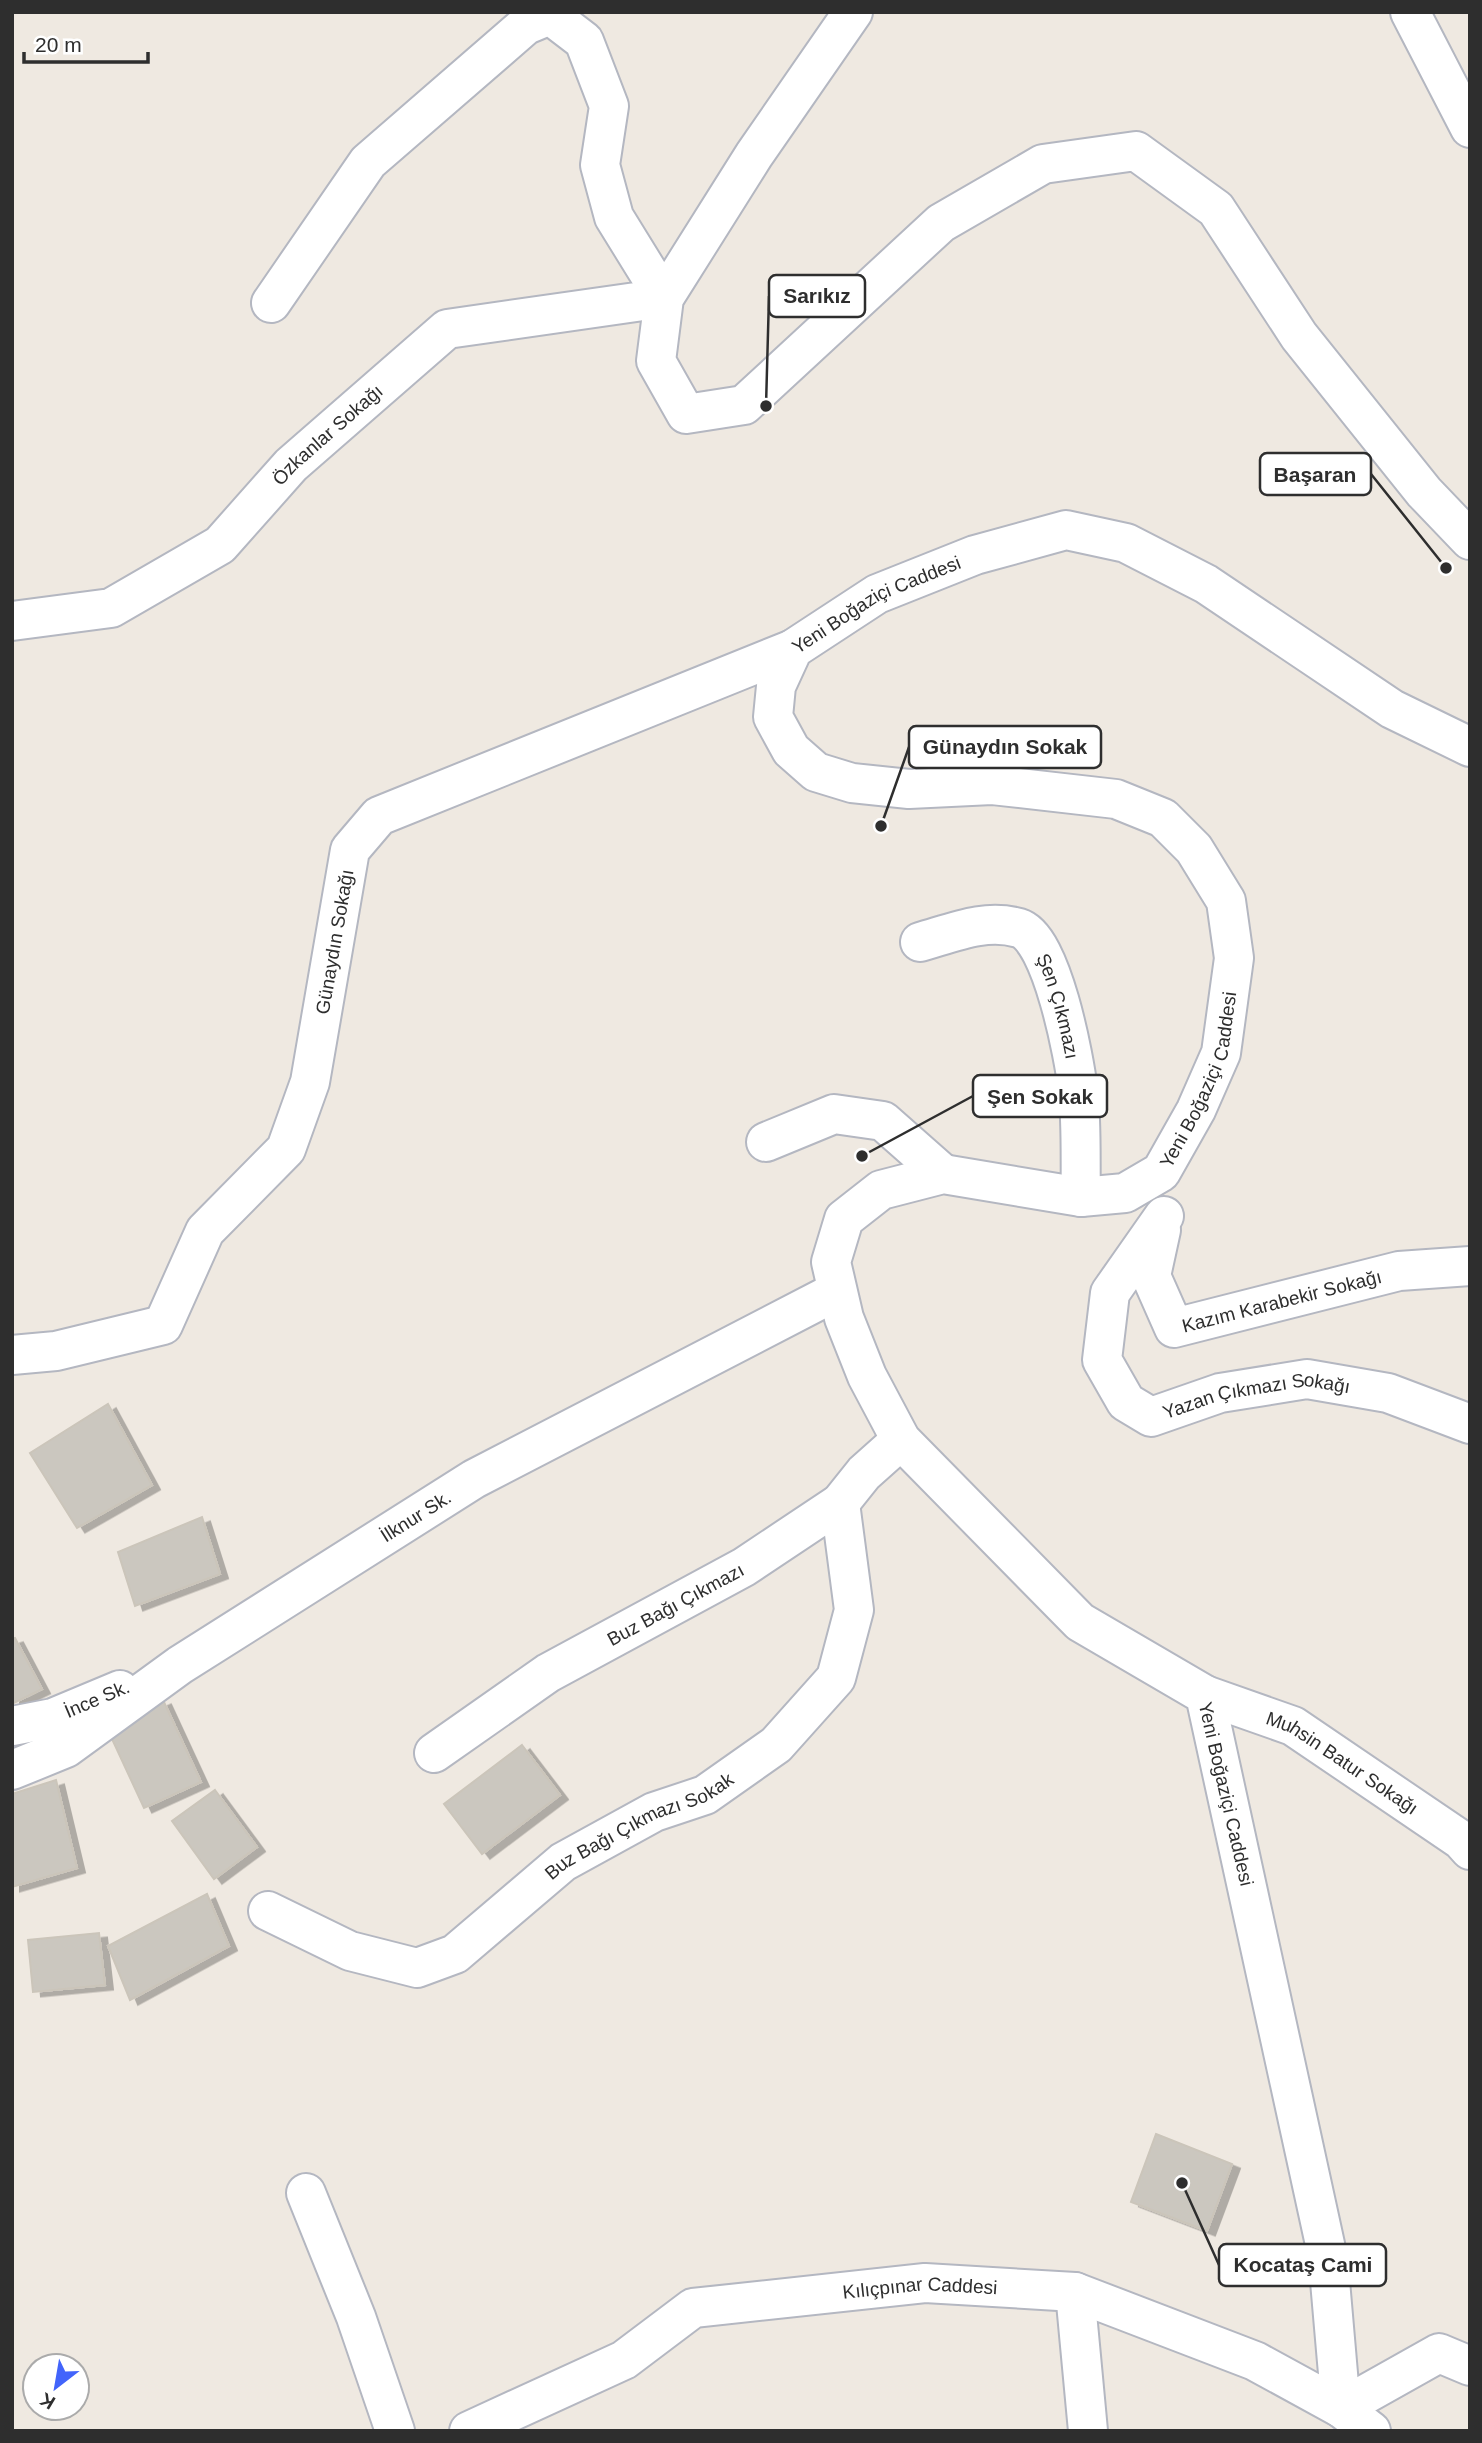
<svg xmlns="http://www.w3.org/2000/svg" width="1482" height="2443" viewBox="0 0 1482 2443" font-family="Helvetica,sans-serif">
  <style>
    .building { fill: #cbc7bf; stroke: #cbc5ba; stroke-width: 2; filter: url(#shadow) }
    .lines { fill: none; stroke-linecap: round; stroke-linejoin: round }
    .minor-casing { stroke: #b4b7c1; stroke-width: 42 }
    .minor { stroke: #fff; stroke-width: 38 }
    .labels { text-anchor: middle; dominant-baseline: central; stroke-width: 5; stroke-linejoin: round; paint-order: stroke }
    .street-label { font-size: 19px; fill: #2e2e2e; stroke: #fff }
    .leader { fill: none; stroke: #2e2e2e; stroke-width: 2.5 }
    .callout-dot { fill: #2e2e2e; stroke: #fff; stroke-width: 2.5 }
    .callout { fill: #fff; stroke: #2e2e2e; stroke-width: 2.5 }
    .callout-label { font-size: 21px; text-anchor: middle; font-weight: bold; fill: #2e2e2e }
  </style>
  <defs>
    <filter id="shadow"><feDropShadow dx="8" dy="4.5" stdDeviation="0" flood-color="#0004"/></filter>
  </defs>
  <rect width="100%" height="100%" fill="#efe9e1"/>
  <path class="building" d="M108 1404 152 1485 77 1528 30 1453Z
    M202 1517 220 1574 135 1606 118 1552Z
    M15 1638 42 1689 12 1704V1639Z
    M163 1700 201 1782 144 1808 106 1726Z
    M522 1745 560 1795 482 1854 444 1804Z
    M56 1780 77 1868 12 1887V1794Z
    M215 1790 257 1847 214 1879 172 1821Z
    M207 1894 229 1946 130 2000 108 1946Z
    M99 1933 105 1985 33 1992 28 1940Z
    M1156 2134 1232 2164 1207 2231 1131 2202Z"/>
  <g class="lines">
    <defs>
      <g id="minor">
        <path d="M853 12 754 155 664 298 656 361 686 414 744 405 941 223 1043 164 1136 151 1216 209 1299 336 1424 492 1470 540"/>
        <path d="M1410 12 1470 128"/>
        <path id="s1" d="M12 621 111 608 220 545 291 465 447 329 664 298 614 217 600 165 609 106 584 41 550 15 526 25 368 162 271 303"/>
        <path id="s2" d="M920 942C952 933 985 918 1019 928 1052 938 1074 1057 1078 1090 1082 1125 1080 1162 1081 1197"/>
        <path d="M766 1142 834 1114 883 1121 943 1174"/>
        <path id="s3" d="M1164 1216 1110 1293 1102 1360 1126 1402 1151 1417 1220 1393 1307 1379 1388 1393 1470 1424"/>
        <path id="s4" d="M1161 1230 1151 1276 1174 1328 1399 1271 1470 1266"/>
        <path id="s5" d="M12 1355 56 1351 163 1325 205 1231 286 1149 310 1082 350 850 379 816 793 649"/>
        <path id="s6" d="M1205 1695 1293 1726 1461 1840 1470 1850"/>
        <path d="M12 1726 53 1718 120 1690"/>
        <path id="s7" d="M434 1753 548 1673 744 1567 840 1503 864 1473 901 1440"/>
        <path id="s8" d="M12 1770 66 1748 180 1665 474 1479 837 1291"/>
        <path id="s9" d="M268 1911 350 1951 417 1968 455 1954 563 1862 654 1812 705 1795 776 1745 836 1678 854 1610 840 1503"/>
        <path d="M306 2193 356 2317 395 2431"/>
        <path d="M1075 2292 1088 2431"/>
        <path id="s10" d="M1341 2408 1328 2258 1205 1695 1080 1622 901 1440 867 1376 844 1318 831 1262 844 1219 881 1190 943 1174 1081 1197 1125 1193 1161 1172 1196 1110 1221 1053 1234 958 1226 901 1194 849 1163 818 1116 799 992 785 909 789 852 783 816 772 791 750 773 717 776 686 793 649 877 594 975 555 1066 530 1126 543 1206 584 1392 709 1470 747"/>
        <path d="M1341 2408 1439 2353 1470 2366"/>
        <path id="s11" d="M469 2431 624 2360 693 2308 925 2283 1075 2292 1255 2361 1341 2408 1371 2431"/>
      </g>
    </defs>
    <use href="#minor" class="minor-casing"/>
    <use href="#minor" class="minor"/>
  </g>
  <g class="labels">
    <g class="street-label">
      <text stroke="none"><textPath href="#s1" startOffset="380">Özkanlar Sokağı</textPath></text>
      <text stroke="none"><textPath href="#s10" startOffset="2684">Yeni Boğaziçi Caddesi</textPath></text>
      <text stroke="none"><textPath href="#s5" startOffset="586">Günaydın Sokağı</textPath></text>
      <text stroke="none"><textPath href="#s2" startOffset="192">Şen Çıkmazı</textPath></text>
      <text stroke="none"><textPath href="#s10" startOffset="1802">Yeni Boğaziçi Caddesi</textPath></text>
      <text stroke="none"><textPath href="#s4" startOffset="215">Kazım Karabekir Sokağı</textPath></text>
      <text stroke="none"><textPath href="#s3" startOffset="348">Yazan Çıkmazı Sokağı</textPath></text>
      <text stroke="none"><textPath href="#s8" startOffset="478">İlknur Sk.</textPath></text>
      <text stroke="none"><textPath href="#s7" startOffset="284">Buz Bağı Çıkmazı</textPath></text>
      <text transform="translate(97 1699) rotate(-23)">İnce Sk.</text>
      <text stroke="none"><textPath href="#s6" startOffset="154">Muhsin Batur Sokağı</textPath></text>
      <text transform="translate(1226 1794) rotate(77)">Yeni Boğaziçi Caddesi</text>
      <text stroke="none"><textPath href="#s9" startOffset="427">Buz Bağı Çıkmazı Sokak</textPath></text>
      <text stroke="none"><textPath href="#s11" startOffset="485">Kılıçpınar Caddesi</textPath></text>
    </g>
  </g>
  <path class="leader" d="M766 406L769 296M1446 568L1371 474M881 826L909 747M862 1156L973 1096M1182 2183L1219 2265"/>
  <g class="callout-dot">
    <circle cx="766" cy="406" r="7"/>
    <circle cx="1446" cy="568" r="7"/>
    <circle cx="881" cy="826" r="7"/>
    <circle cx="862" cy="1156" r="7"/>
    <circle cx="1182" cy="2183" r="7"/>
  </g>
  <g class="callout">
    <rect x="769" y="275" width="96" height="42" rx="7"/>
    <rect x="1260" y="453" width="111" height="42" rx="7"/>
    <rect x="909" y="726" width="192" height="42" rx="7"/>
    <rect x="973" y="1075" width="134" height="42" rx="7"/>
    <rect x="1219" y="2244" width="167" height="42" rx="7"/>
  </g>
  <g class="callout-label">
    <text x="817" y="303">Sarıkız</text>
    <text x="1315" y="482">Başaran</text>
    <text x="1005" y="754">Günaydın Sokak</text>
    <text x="1040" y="1104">Şen Sokak</text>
    <text x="1303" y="2272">Kocataş Cami</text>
  </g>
  <rect width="1482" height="2443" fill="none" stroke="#2e2e2e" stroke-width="28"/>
  <g transform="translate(56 2387) rotate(211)"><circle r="33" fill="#ffffff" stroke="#ababab" stroke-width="2"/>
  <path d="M0-5L12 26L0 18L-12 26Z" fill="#4264fb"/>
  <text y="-10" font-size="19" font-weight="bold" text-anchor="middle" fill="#2e2e2e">K</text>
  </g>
  <path d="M24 52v10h124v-10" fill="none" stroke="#2e2e2e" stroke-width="3.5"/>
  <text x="35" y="52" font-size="21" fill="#2e2e2e" stroke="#ffffff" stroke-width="5" paint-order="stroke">20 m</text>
</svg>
